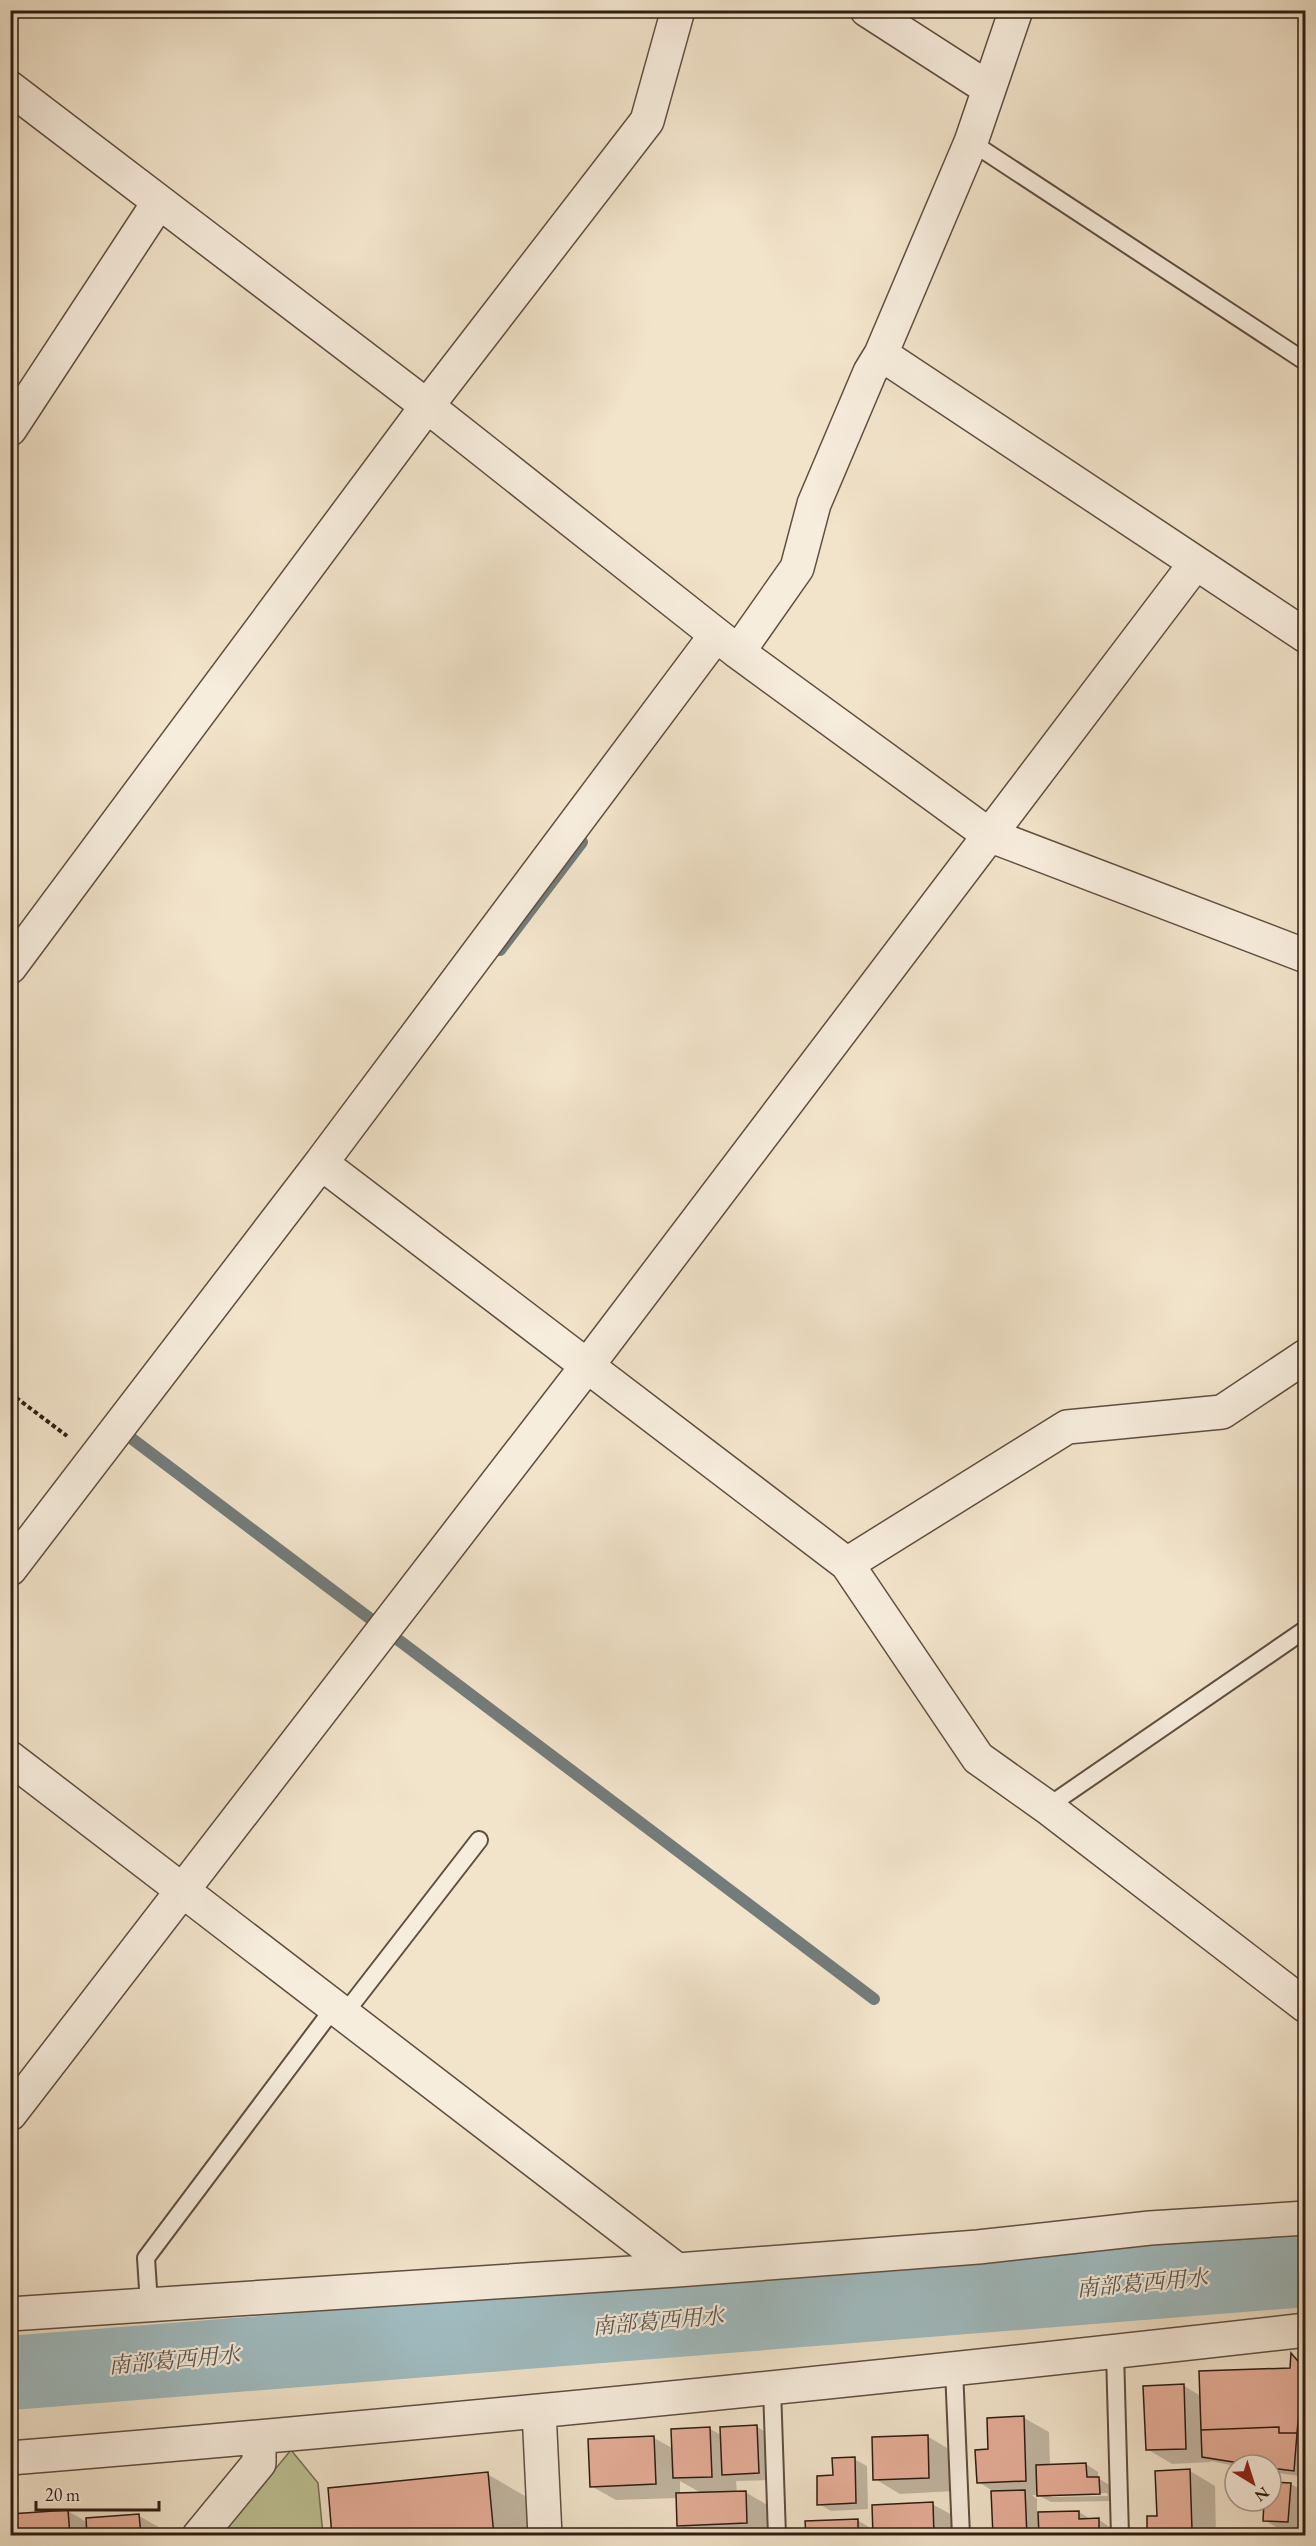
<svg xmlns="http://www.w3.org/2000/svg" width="1316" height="2546" viewBox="0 0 1316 2546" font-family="'EB Garamond','Noto Serif JP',serif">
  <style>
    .green { fill: #bec395; stroke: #767053; stroke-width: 1.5 }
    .shadow { fill: #0003; fill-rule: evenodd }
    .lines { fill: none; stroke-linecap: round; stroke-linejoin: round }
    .stream { stroke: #737c7b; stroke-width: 12 }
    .river { stroke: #a0bcc1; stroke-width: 74 }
    .building { fill: #e6ae99; stroke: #2f1c11; stroke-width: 1.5 }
    .service-casing { stroke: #604e40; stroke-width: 20 }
    .minor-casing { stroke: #604e40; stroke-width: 36 }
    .tertiary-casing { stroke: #604e40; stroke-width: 36 }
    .path { stroke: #2f1c11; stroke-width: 4; stroke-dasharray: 4.5 3; stroke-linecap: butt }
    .service { stroke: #f7eddd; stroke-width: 16 }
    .minor { stroke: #f7eddd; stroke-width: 33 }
    .tertiary { stroke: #f7eddd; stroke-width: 33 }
    .labels { text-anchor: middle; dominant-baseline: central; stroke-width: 4.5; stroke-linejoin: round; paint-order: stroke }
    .water-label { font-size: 22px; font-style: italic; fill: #57544f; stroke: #f7eddd }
  </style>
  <rect width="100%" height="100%" fill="#f2e4cb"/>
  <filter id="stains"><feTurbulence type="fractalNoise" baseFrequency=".00333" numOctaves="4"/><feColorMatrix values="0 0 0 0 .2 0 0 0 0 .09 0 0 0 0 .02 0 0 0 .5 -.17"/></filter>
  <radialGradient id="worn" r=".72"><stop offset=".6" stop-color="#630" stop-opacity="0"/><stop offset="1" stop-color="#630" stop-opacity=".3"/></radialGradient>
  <path class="green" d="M291 2450 318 2483 323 2535 220 2536Z"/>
  <path class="shadow" d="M1293 2356 1306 2363V2477L1271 2472V2465L1235 2466 1211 2461V2462L1172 2464 1147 2449 1184 2386 1201 2396 1291 2369Z
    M1024 2418 1049 2432 1050 2466 1086 2464 1098 2472V2478L1111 2486 1112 2501 1051 2502 1038 2495H1032L1037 2499V2514L1079 2512 1092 2520H1099L1124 2536H994L993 2491 978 2482 990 2451ZM1107 2493 1108 2496 1051 2497V2494Z
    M757 2427 769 2434 771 2480 736 2481 737 2492H745L771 2507V2536H697L679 2525 678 2498 616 2500 591 2486 654 2438 674 2449 710 2429 721 2435ZM680 2481 703 2494 680 2495Z
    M927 2436 952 2451 954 2491 900 2494 875 2479Z
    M854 2459 867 2466 868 2509 831 2511 819 2504 834 2477Z
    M1190 2471 1215 2486 1216 2536H1156L1148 2531Z
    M487 2474 551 2511 553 2536H333Z
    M1271 2483 1291 2484 1303 2491 1300 2528 1276 2527 1264 2520 1265 2501H1271Z
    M932 2504 958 2518V2536H807L857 2520 874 2530Z
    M68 2511 88 2523 139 2516 164 2530 165 2536H10Z"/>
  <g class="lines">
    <path class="stream" d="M500 950 582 842
      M127 1435 874 1999"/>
    <path class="river" d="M10 2373 1306 2270"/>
  </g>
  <path class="building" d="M1291 2353 1303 2367 1297 2433H1279V2427L1201 2430 1199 2371 1290 2368Z
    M1184 2384 1186 2449 1146 2450 1143 2386Z
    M1024 2416 1026 2481 977 2483 975 2450 988 2449 987 2418Z
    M757 2425 759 2473 722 2475 720 2427Z
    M710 2427 712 2477 673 2478 671 2429Z
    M1279 2427V2433H1297L1294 2471 1271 2468V2465H1252L1202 2457 1201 2430Z
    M928 2435 929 2478 873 2480 872 2437Z
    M654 2436 656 2484 590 2487 588 2439Z
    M855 2457 856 2503 817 2505V2476L833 2475 832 2458Z
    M1086 2463 1087 2477H1099L1100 2494 1037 2496 1036 2465Z
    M1190 2469 1192 2530 1147 2532V2516H1157L1155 2471Z
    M488 2472 494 2536H332L328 2488Z
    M1271 2482 1291 2483 1288 2522 1263 2521 1264 2501H1271Z
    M1025 2490 1027 2536H993L991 2491Z
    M746 2491 747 2523 677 2526 676 2493Z
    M933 2502 934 2536H873L872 2505Z
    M68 2510 70 2536H10V2514Z
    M1079 2511V2519L1099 2518V2536H1039L1038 2512Z
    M139 2514 141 2536H87L86 2518Z
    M858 2519V2536H806L805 2521Z
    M1228 2529 1284 2532V2536H1228Z"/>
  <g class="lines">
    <defs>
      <path id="service" d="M971 142 1306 362
        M1047 1807 1306 1629
        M345 2013 479 1840
        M149 2304 146 2258 336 2005
        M1115 2352 1120 2536
        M954 2369 961 2536
        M772 2388 777 2536"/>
      <path id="minor" d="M867 10 988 88
        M10 88 427 406 738 652 989 835 1306 956
        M881 354 1306 636
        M10 429 159 202
        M716 635 321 1163 847 1564 978 1758 1047 1807 1306 2006
        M738 652 797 568 814 504 870 372 881 354 971 142 1016 10
        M847 1564 1067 1427 1222 1412 1306 1356
        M10 1569 321 1163
        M10 1758 677 2270
        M10 2114 587 1366 1195 564
        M10 2314 677 2270 978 2247 1150 2228 1306 2218
        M539 2411 545 2536
        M10 2458C443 2423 874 2379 1306 2330
        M199 2536 259 2463V2438"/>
      <path id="tertiary" d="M10 967 427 406 647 121 678 10"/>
    </defs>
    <use href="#service" class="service-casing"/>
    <use href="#minor" class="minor-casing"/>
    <use href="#tertiary" class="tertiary-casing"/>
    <path class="path" d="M10 1393 67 1436"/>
    <use href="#service" class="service"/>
    <use href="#minor" class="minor"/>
    <use href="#tertiary" class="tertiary"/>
  </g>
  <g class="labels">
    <g class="water-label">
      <text transform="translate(1142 2283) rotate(-5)">南部葛西用水</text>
      <text transform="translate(658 2321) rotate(-5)">南部葛西用水</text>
      <text transform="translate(174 2360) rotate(-5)">南部葛西用水</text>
    </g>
  </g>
  <rect width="1316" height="2546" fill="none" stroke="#f2e4cb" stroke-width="36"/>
  <rect x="12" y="12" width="1292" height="2522" fill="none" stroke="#2f1c11" stroke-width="3"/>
  <rect x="18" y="18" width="1280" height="2510" fill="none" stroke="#2f1c11" stroke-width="1.5"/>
  <g transform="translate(1253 2483) rotate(142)"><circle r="28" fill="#f7eddd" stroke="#a7998b" stroke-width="1.5"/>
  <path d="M0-4.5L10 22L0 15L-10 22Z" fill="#8f2418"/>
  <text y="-9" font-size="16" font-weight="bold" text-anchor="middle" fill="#2f1c11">N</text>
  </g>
  <path d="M36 2501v9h123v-9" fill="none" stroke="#2f1c11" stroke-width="3"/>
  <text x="45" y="2501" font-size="18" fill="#2f1c11" stroke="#f7eddd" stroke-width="4.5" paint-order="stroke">20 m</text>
  <rect width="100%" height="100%" filter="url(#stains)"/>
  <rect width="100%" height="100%" fill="url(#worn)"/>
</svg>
